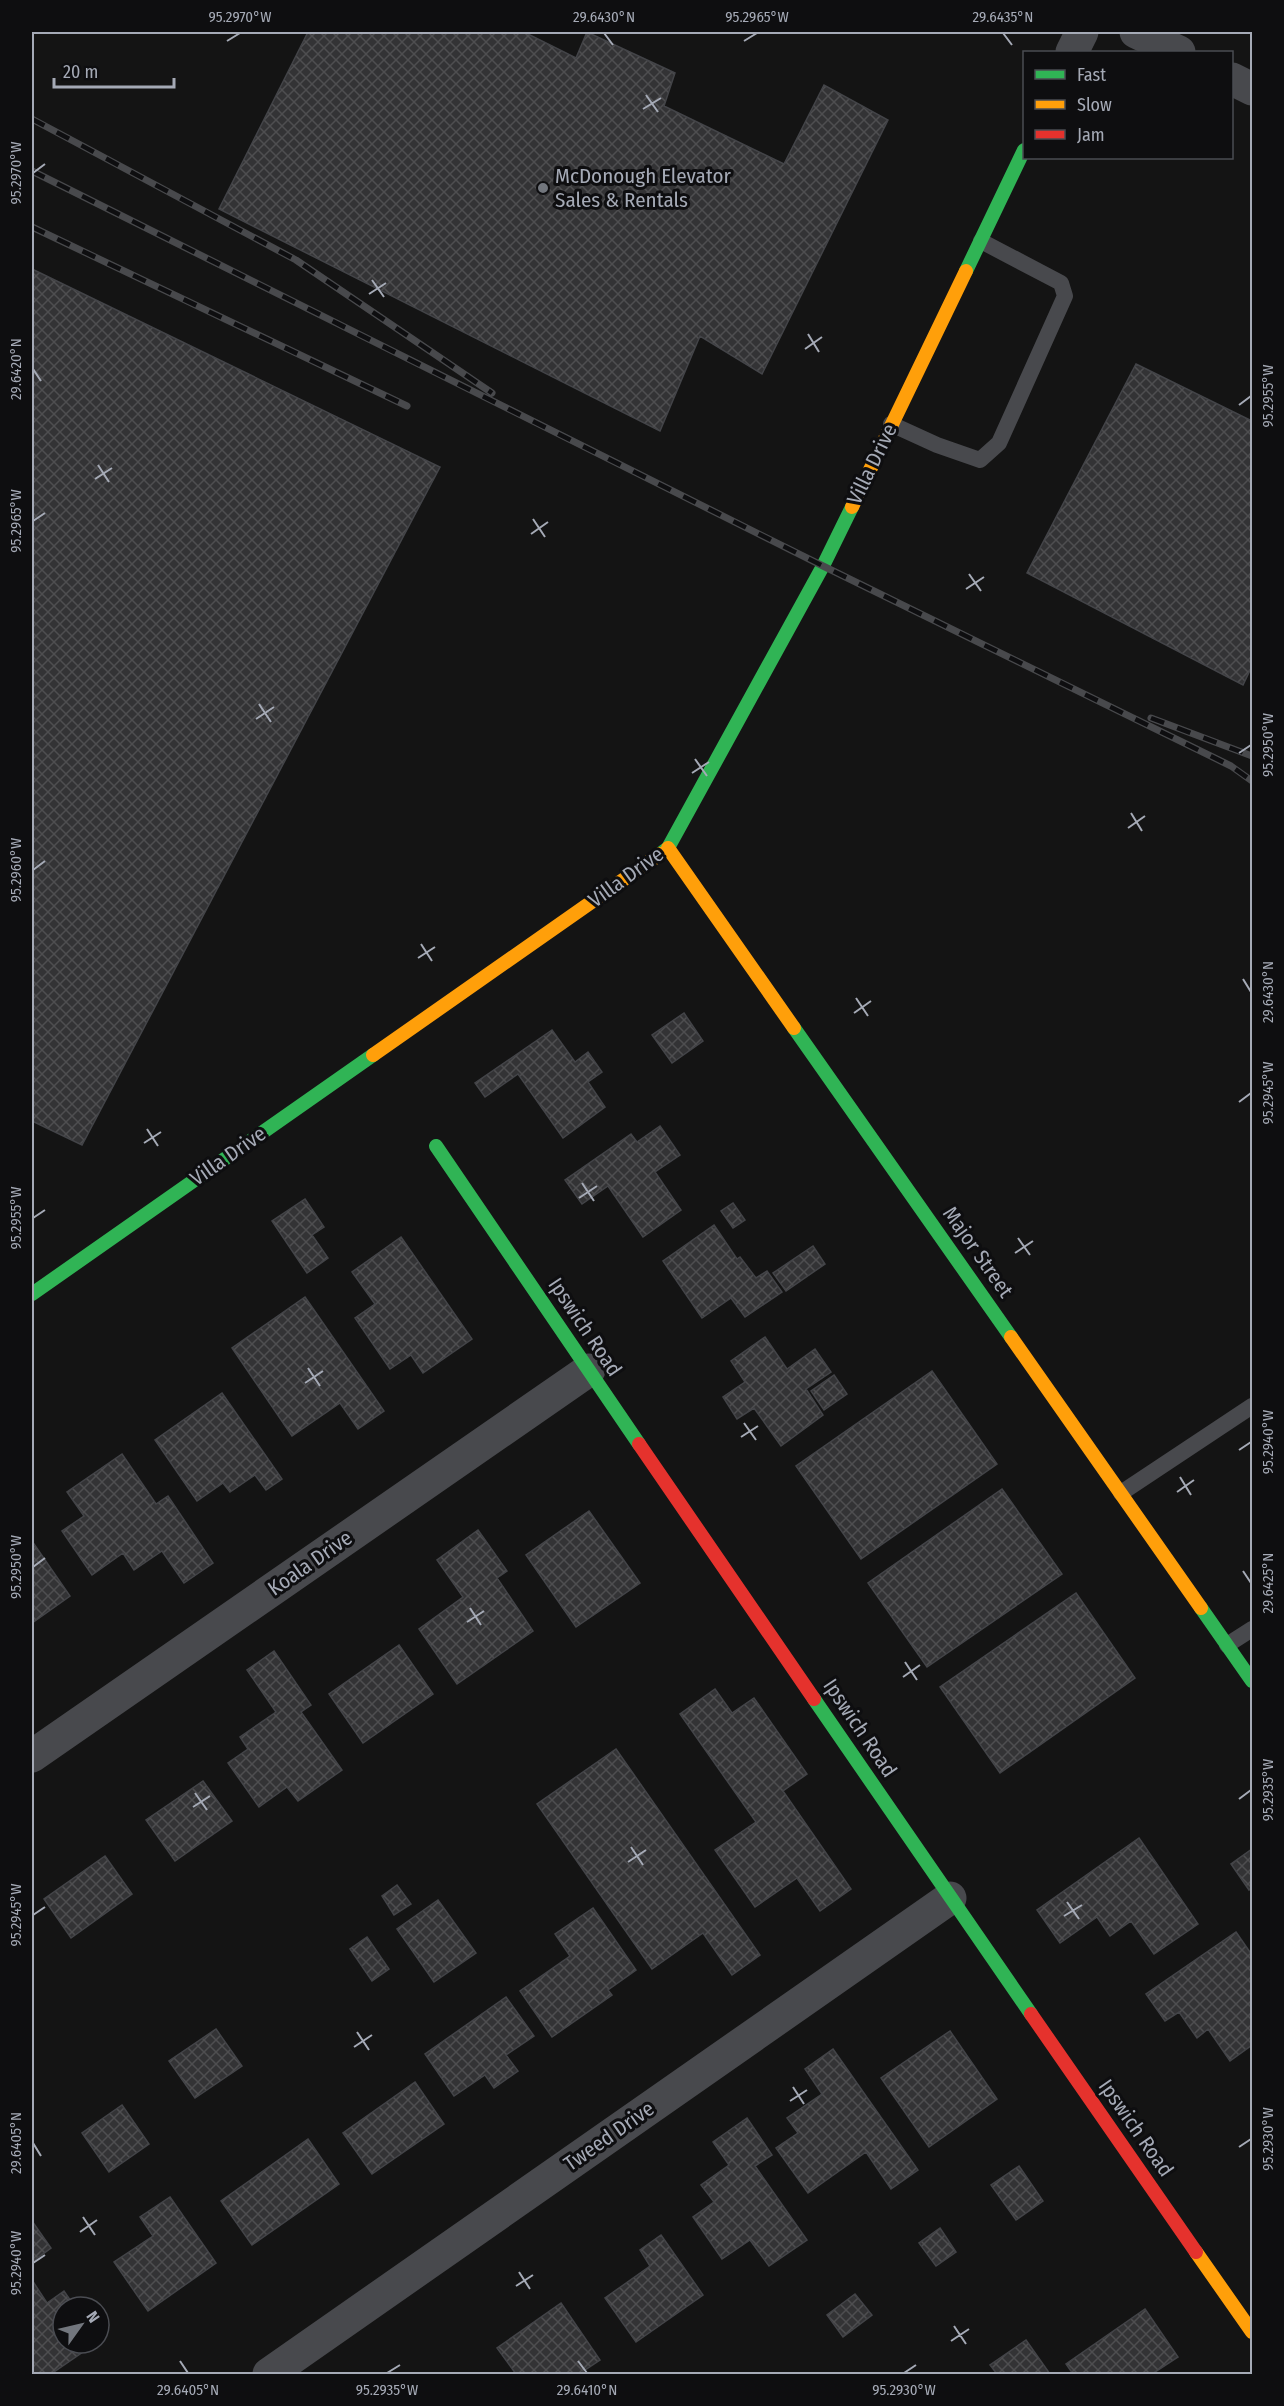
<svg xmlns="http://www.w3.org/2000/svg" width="1284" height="2406" viewBox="0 0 1284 2406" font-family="'Fira Sans Condensed',sans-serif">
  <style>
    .building { fill: url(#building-cross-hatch); stroke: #434448; stroke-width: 1.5 }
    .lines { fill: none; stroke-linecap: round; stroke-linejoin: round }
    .lane { stroke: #48494d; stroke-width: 16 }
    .street { stroke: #48494d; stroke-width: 33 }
    .fast { stroke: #30b455; stroke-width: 14 }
    .slow { stroke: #ff9f0a; stroke-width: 14 }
    .jam { stroke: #e5322d; stroke-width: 14 }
    .rail-casing { stroke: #48494c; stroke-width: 7 }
    .rail { stroke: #0e0e10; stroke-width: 4.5; stroke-dasharray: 14; stroke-linecap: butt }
    .ticks { fill: none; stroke: #a5aab6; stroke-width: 2 }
    .poi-dot { fill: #72767d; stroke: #0e0e10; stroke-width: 2 }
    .labels { text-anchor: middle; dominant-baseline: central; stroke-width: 6; stroke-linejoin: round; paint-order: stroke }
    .poi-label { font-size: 21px; fill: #a5aab6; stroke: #0e0e10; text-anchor: start }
    .street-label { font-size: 21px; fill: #a5aab6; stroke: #0e0e10 }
    .neatline { fill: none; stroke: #a5aab6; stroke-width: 2 }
    .ticks-label { font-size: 15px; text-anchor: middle; fill: #a5aab6 }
  </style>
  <defs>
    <pattern id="building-cross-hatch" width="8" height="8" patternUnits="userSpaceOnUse" patternTransform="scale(1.5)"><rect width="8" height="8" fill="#333335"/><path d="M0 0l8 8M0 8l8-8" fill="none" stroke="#4e4e50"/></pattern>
  </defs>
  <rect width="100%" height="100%" fill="#141414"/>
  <path class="building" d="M308 32H524L576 58 587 32 675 73 664 106 784 164 824 85 888 120 762 374 700 336 660 431 219 209Z
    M32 269 440 467 82 1145 32 1121Z
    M1136 364 1252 421V666L1243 685 1027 573Z
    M684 1013 703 1041 672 1063 652 1035Z
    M552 1030 575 1062 588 1052 602 1072 588 1082 605 1107 563 1138 518 1074 485 1097 475 1083Z
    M660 1126 680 1155 655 1172 681 1210 643 1237 608 1186 582 1204 565 1180 631 1134 637 1142Z
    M305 1199 324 1227 312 1235 328 1258 307 1273 272 1221Z
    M733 1203 745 1220 733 1228 721 1211Z
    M714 1225 737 1259 740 1257 756 1278 767 1271 782 1292 745 1317 731 1298 702 1318 663 1261Z
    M401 1237 472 1339 423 1373 411 1355 390 1369 355 1318 375 1304 352 1272Z
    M813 1246 825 1264 786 1291 773 1273Z
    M305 1297 384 1411 358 1429 340 1403 292 1436 232 1348Z
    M765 1337 787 1369 815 1349 831 1372 806 1389 823 1415 781 1446 754 1408 737 1419 723 1397 745 1382 731 1361Z
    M932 1371 997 1464 861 1559 796 1466Z
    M834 1375 847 1394 824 1410 811 1391Z
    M222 1393 282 1479 266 1490 255 1475 230 1492 223 1483 197 1501 155 1440Z
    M122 1454 156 1504 168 1496 213 1563 184 1583 162 1551 134 1570 123 1553 92 1575 62 1531 84 1516 67 1492Z
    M1002 1489 1062 1574 927 1667 868 1583Z
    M589 1511 640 1583 576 1627 526 1555Z
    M478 1530 507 1571 497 1578 533 1631 457 1684 419 1629 463 1597 437 1560Z
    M34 1544 70 1596 32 1623V1545Z
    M1076 1593 1135 1678 1000 1773 940 1687Z
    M399 1645 433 1694 363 1743 329 1694Z
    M274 1651 311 1705 301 1712 342 1770 298 1801 287 1787 259 1807 228 1763 248 1749 240 1737 276 1712 247 1670Z
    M715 1689 732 1713 754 1698 807 1774 783 1791 851 1889 820 1911 797 1878 755 1907 715 1850 756 1822 680 1714Z
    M616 1749 760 1955 732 1975 703 1933 652 1969 537 1804Z
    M203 1781 232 1821 175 1861 146 1820Z
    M1139 1838 1198 1924 1154 1954 1131 1921 1110 1936 1097 1917 1060 1943 1037 1910Z
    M1252 1849V1887L1249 1890 1231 1864Z
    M105 1856 132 1894 71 1938 44 1899Z
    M397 1885 411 1904 394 1915 382 1896Z
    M438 1900 476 1953 434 1982 397 1929Z
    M593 1908 636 1970 608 1990 612 1995 552 2037 520 1991 570 1956 555 1934Z
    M1236 1932 1252 1955V2045L1230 2061 1208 2029 1197 2038 1179 2012 1165 2021 1146 1994Z
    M367 1937 389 1969 372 1981 350 1949Z
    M506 1997 534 2036 506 2055 518 2071 494 2088 485 2075 454 2096 425 2054Z
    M216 2029 242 2066 195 2098 169 2061Z
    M950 2031 997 2099 929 2147 881 2078Z
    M833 2049 918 2170 891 2189 866 2152 808 2193 776 2148 798 2133 787 2118 822 2094 805 2069Z
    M415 2082 444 2124 372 2174 343 2133Z
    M122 2105 149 2144 109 2172 82 2133Z
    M747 2118 772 2155 755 2166 807 2240 769 2266 750 2240 722 2259 693 2217 714 2202 701 2185 729 2165 713 2142Z
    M308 2139 339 2184 252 2245 221 2201Z
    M1019 2166 1043 2201 1016 2220 991 2185Z
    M170 2197 216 2263 148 2311 114 2262 153 2236 140 2217Z
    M32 2221 51 2248 32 2262Z
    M940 2228 956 2252 936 2266 919 2243Z
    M661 2235 703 2295 636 2342 605 2298 650 2266 640 2250Z
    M32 2280 47 2303 64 2291 75 2307H63V2343H96L51 2374H32Z
    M855 2294 872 2315 843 2337 827 2315Z
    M561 2303 600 2360 579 2374H516L497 2348Z
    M1145 2309 1178 2357 1152 2374H1073L1066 2364Z
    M1026 2340 1050 2374H997L990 2365Z"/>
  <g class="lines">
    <path class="lane" d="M891 424 937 445 980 460 999 443 1065 296 1061 283 981 241
      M1121 1493 1252 1406
      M1227 1645 1252 1629"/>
    <path class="street" d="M1136 32 1179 52
      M1072 52 1082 32
      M1232 79 1252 89
      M32 1756 589 1370
      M269 2374 950 1898"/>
    <path class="fast" d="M966 271 1024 150
      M660 854 668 848 823 566 852 507
      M794 1028 1011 1337
      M436 1146 639 1444
      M32 1294 373 1055
      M1201 1608 1252 1681
      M814 1699 1031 2014"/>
    <path class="slow" d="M852 507 966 271
      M668 848 794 1028
      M373 1055 660 854
      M1011 1337 1201 1608
      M1196 2252 1252 2332"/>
    <path class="jam" d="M639 1444 814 1699
      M1031 2014 1196 2252"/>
    <defs>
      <path id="rail" d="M32 119 296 260 492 393
        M32 171 823 566 1231 766 1252 781
        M32 227 407 406
        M1151 718 1252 756"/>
    </defs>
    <use href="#rail" class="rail-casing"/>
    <use href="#rail" class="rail"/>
  </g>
  <path class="ticks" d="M604 33 613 45M1003 33 1012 45M227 41 240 33M744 41 757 33M646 95 658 112M643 109 661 98M33 173 45 164M372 280 384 297M369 294 386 283M808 334 819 352M805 349 822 337M33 369 41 381M1239 405 1251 396M98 465 109 482M95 479 112 468M533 519 545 537M33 521 45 513M531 534 548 522M969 574 981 591M966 589 984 577M259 704 271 722M256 719 274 707M1239 753 1251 745M695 759 707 776M692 773 709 762M1131 813 1142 831M1128 828 1145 816M33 870 45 861M421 944 432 961M418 958 435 947M1243 979 1251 992M856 998 868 1016M854 1013 871 1001M1239 1102 1251 1093M147 1129 158 1146M144 1143 161 1132M582 1183 594 1201M579 1198 597 1186M33 1218 45 1210M1018 1238 1030 1255M1015 1253 1033 1241M308 1368 320 1386M305 1383 323 1371M744 1423 756 1440M741 1437 758 1426M1239 1450 1251 1442M1180 1477 1191 1495M1177 1492 1194 1480M33 1567 45 1558M1243 1571 1251 1583M470 1608 481 1625M467 1622 484 1611M905 1662 917 1680M903 1677 920 1665M195 1793 207 1810M1239 1799 1251 1790M193 1807 210 1796M631 1847 643 1865M628 1862 646 1850M1067 1902 1079 1919M33 1915 45 1907M1064 1916 1082 1905M357 2032 369 2050M354 2047 372 2035M793 2087 804 2104M790 2101 807 2090M33 2143 41 2156M1239 2147 1251 2139M83 2217 95 2235M80 2232 97 2220M33 2263 45 2255M519 2272 530 2289M516 2286 533 2275M954 2326 966 2344M951 2341 969 2329M180 2361 188 2373M578 2361 587 2373M387 2373 400 2365M904 2373 916 2365"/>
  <circle class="poi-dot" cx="543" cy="188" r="6"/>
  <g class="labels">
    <g class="poi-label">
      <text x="555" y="176">McDonough Elevator<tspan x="555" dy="24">Sales &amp; Rentals</tspan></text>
    </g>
    <g class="street-label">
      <text transform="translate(872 464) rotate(-64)">Villa Drive</text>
      <text transform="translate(626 877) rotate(-36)">Villa Drive</text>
      <text transform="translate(228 1156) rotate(-35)">Villa Drive</text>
      <text transform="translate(978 1252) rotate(55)">Major Street</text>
      <text transform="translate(585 1327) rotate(56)">Ipswich Road</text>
      <text transform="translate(310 1563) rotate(-35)">Koala Drive</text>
      <text transform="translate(860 1728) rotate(56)">Ipswich Road</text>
      <text transform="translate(1136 2128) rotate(55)">Ipswich Road</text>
      <text transform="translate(609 2136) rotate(-35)">Tweed Drive</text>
    </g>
  </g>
  <rect width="1284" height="2406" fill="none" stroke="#0e0e10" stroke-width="66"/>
  <rect x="1023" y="51" width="210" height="108" fill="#0e0e10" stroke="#4a4c52" stroke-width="1.5"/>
  <rect x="1035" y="70" width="30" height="9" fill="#30b455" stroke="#4a4c52" stroke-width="1.5"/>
  <text x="1077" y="81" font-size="18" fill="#a5aab6">Fast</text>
  <rect x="1035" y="100" width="30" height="9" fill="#ff9f0a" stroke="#4a4c52" stroke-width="1.5"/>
  <text x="1077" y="111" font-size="18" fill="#a5aab6">Slow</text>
  <rect x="1035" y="130" width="30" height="9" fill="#e5322d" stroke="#4a4c52" stroke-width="1.5"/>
  <text x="1077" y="141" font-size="18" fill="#a5aab6">Jam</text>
  <g transform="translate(81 2325) rotate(56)"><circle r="28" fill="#0e0e10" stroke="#4a4c52" stroke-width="1.5"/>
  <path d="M0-4.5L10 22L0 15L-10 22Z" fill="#72767d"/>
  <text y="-9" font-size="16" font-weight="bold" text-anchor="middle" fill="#a5aab6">N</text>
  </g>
  <path d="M54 78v9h120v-9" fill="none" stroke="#a5aab6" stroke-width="3"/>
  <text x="63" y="78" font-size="18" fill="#a5aab6" stroke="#0e0e10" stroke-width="4.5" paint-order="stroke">20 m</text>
  <rect x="33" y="33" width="1218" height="2340" class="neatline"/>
  <g class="ticks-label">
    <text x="240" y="22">95.2970°W</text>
    <text x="604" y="22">29.6430°N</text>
    <text x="757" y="22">95.2965°W</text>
    <text x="1003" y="22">29.6435°N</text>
    <text transform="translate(16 173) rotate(-90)" y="5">95.2970°W</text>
    <text transform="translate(16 369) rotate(-90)" y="5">29.6420°N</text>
    <text transform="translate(1268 396) rotate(-90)" y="5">95.2955°W</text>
    <text transform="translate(16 521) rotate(-90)" y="5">95.2965°W</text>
    <text transform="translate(1268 745) rotate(-90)" y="5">95.2950°W</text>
    <text transform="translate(16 870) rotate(-90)" y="5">95.2960°W</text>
    <text transform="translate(1268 992) rotate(-90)" y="5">29.6430°N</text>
    <text transform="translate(1268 1093) rotate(-90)" y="5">95.2945°W</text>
    <text transform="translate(16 1218) rotate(-90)" y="5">95.2955°W</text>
    <text transform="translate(1268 1442) rotate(-90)" y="5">95.2940°W</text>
    <text transform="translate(16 1567) rotate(-90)" y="5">95.2950°W</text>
    <text transform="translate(1268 1583) rotate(-90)" y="5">29.6425°N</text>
    <text transform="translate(1268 1790) rotate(-90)" y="5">95.2935°W</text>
    <text transform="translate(16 1915) rotate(-90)" y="5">95.2945°W</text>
    <text transform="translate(1268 2139) rotate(-90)" y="5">95.2930°W</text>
    <text transform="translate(16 2143) rotate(-90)" y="5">29.6405°N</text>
    <text transform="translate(16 2263) rotate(-90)" y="5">95.2940°W</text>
    <text x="188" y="2395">29.6405°N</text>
    <text x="387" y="2395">95.2935°W</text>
    <text x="587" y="2395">29.6410°N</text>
    <text x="904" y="2395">95.2930°W</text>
  </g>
</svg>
